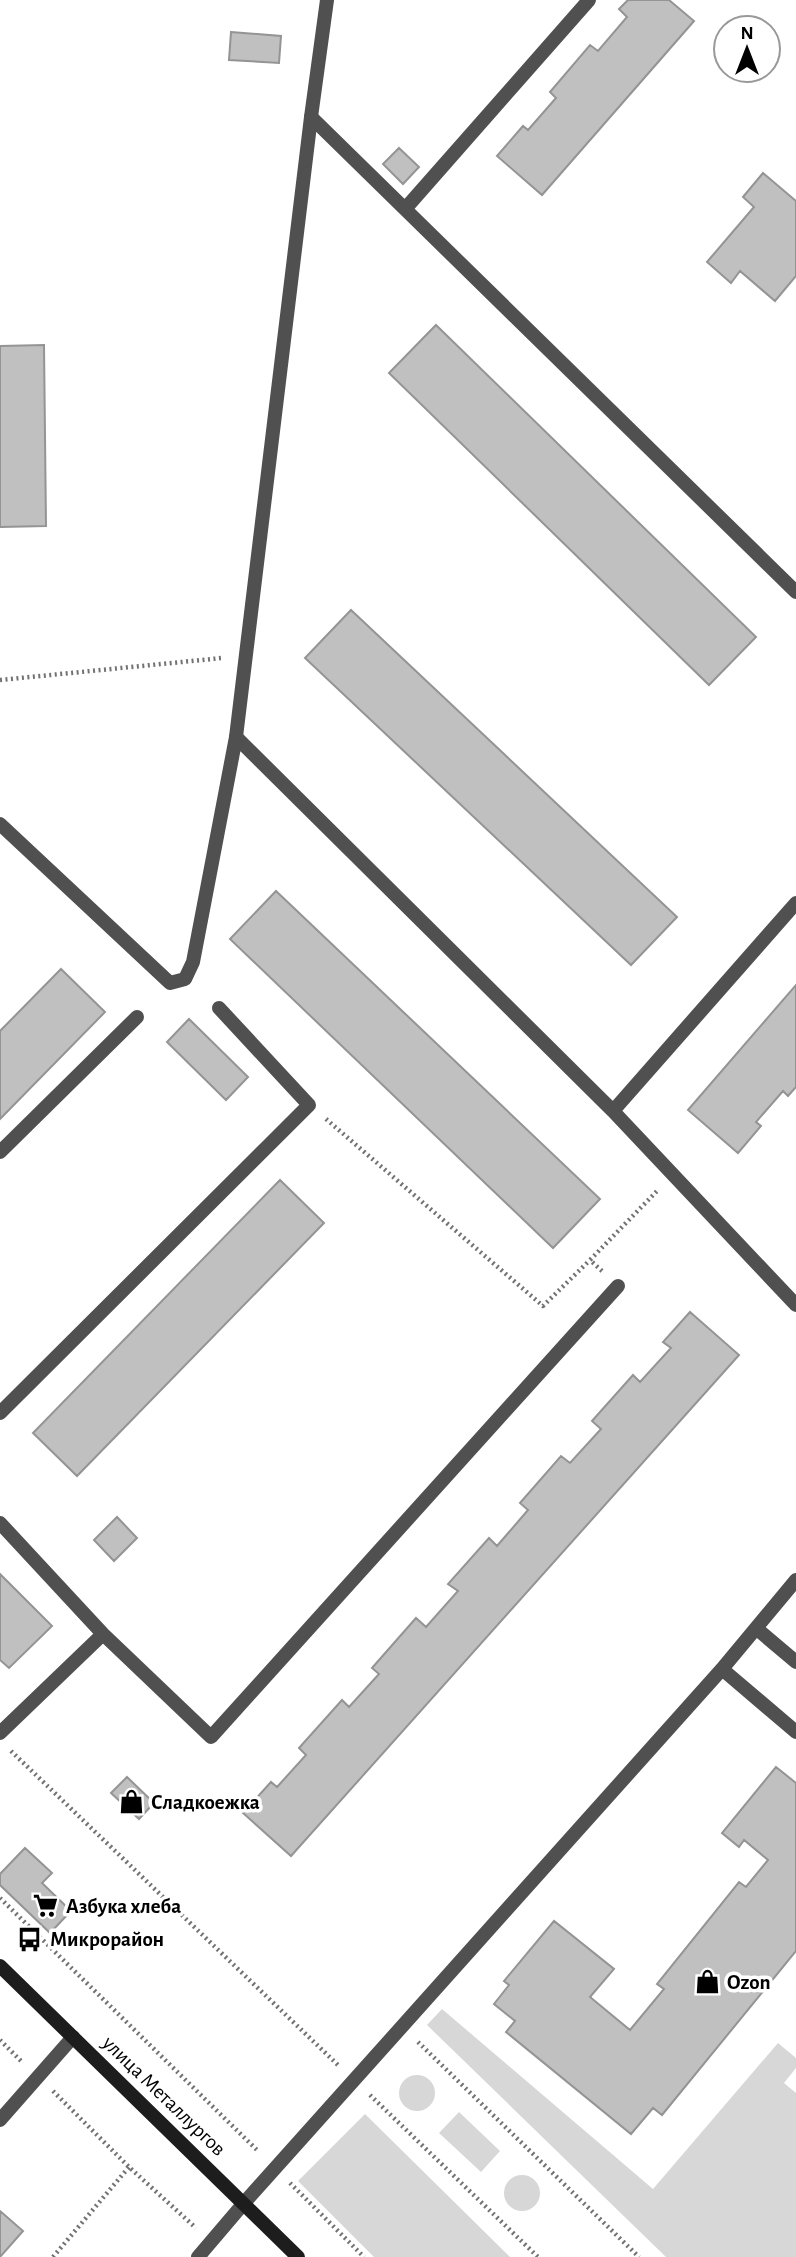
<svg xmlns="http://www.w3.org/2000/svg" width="796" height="2257" viewBox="0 0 796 2257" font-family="'Alegreya Sans',sans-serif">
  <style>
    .green { fill: #d7d7d7 }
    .building { fill: #c0c0c0; stroke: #949494; stroke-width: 2 }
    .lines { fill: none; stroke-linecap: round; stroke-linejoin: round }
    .path { stroke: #727272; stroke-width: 4.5; stroke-dasharray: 2 3.5; stroke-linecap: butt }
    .service { stroke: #505050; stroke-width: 14 }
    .minor { stroke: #505050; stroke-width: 14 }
    .secondary { stroke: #1d1d1d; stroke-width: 14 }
    .labels { text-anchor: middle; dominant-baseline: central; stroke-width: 7; stroke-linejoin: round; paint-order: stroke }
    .poi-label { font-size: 21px; font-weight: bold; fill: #000; stroke: #fff; text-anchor: start }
    .street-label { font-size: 21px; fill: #000; stroke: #fff }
  </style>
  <rect width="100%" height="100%" fill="#fff"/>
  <path class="green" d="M442 2009 653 2189 778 2043 796 2058V2068L784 2083 796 2093V2257H666L427 2025Z
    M399 2093a18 18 0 1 1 36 0a18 18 0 1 1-36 0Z
    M459 2112 500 2151 481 2172 439 2133Z
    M365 2114 510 2257H374L298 2181Z
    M504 2193a18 18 0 1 1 36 0a18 18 0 1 1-36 0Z"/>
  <path class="building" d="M628 0H669L694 21 542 195 497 156 523 126 528 130 556 98 550 92 590 45 598 51 627 17 619 9Z
    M231 32 281 36 279 63 229 60Z
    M399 148 419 167 403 184 383 164Z
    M763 173 796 201V276L775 301 740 271 731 283 707 262 754 207 743 197Z
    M436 325 756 637 709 685 389 373Z
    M44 345 46 526 0 527V346Z
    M351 610 677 917 631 965 305 658Z
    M276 891 600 1199 553 1248 230 939Z
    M61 969 105 1012 0 1119V1031Z
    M796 985V1087L788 1096 783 1091 756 1122 761 1126 738 1153 688 1110Z
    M189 1019 248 1077 226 1100 167 1042Z
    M280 1180 324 1223 77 1476 33 1433Z
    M690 1312 739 1355 291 1856 243 1813 271 1782 277 1787 306 1755 299 1748 342 1700 349 1707 379 1674 372 1668 416 1618 426 1627 458 1591 448 1584 489 1538 497 1546 528 1510 520 1503 561 1456 570 1463 601 1429 592 1421 633 1375 640 1382 671 1348 663 1342Z
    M117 1517 137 1538 114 1561 94 1540Z
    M0 1574 52 1626 9 1668 0 1660Z
    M776 1767 796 1783V1951L662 2115 653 2108 631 2134 506 2032 515 2021 494 2004 509 1985 504 1981 554 1921 614 1969 590 1997 630 2030 664 1989 657 1984 739 1882 746 1887 768 1860 744 1840 739 1847 722 1833Z
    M127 1777 154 1803 139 1819 111 1793Z
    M25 1848 52 1873 42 1883 71 1911 50 1933 0 1885V1874Z
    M0 2211 23 2231 0 2257Z"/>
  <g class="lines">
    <path class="path" d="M0 680 222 658
      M326 1119 543 1306 590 1260
      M602 1271 590 1260 657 1191
      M11 1751 338 2065
      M0 1898 259 2152
      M0 2040 21 2061
      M418 2042 639 2257
      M53 2091 129 2167 196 2228
      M370 2095 538 2257
      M290 2183 364 2257
      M53 2257 129 2167"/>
    <path class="service" d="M311 117 796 592
      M405 209 589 0
      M236 737 613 1111 796 1305
      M0 824 170 983 185 979 193 962 236 737
      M613 1111 796 903
      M0 1152 137 1017
      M0 1413 309 1105 219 1008
      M0 1523 103 1634 211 1737 618 1286
      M757 1629 796 1662
      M722 1669 796 1732
      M0 1733 103 1634
      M0 2120 73 2037
      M198 2257 244 2203 722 1669 796 1580"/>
    <path class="minor" d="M236 737 311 117 327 0"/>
    <path class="secondary" d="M0 1966 298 2257"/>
  </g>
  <defs>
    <symbol id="shop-bare" viewBox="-9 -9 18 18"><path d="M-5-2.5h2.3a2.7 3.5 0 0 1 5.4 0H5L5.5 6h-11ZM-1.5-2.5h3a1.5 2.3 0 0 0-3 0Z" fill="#000" stroke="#fff" stroke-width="2.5" paint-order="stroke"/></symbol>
    <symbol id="supermarket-bare" viewBox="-9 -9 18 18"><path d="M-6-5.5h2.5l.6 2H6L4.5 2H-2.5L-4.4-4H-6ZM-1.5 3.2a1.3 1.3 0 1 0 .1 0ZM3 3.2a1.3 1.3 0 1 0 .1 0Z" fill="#000" stroke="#fff" stroke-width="2.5" paint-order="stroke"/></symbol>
    <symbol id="bus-bare" viewBox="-9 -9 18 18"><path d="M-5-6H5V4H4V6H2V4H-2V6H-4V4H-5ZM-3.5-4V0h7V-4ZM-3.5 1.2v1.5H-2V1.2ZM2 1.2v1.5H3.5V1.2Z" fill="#000" stroke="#fff" stroke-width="2.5" paint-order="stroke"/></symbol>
  </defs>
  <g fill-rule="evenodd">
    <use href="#shop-bare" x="114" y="1784" width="35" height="35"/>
    <use href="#supermarket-bare" x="28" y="1888" width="35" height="35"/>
    <use href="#bus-bare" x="12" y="1922" width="35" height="35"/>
    <use href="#shop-bare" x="690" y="1964" width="35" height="35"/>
  </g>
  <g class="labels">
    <g class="poi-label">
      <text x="151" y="1802">Сладкоежка</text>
      <text x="66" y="1906">Азбука хлеба</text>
      <text x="50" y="1939">Микрорайон</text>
      <text x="727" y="1982">Ozon</text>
    </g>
    <g class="street-label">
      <text transform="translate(164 2096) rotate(44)">улица Металлургов</text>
    </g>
  </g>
  <g transform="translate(747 49)"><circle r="33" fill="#ffffff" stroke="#999999" stroke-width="2"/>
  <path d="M0-5L12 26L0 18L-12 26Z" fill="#000000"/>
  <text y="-10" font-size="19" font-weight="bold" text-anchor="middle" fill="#000000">N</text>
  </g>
</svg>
